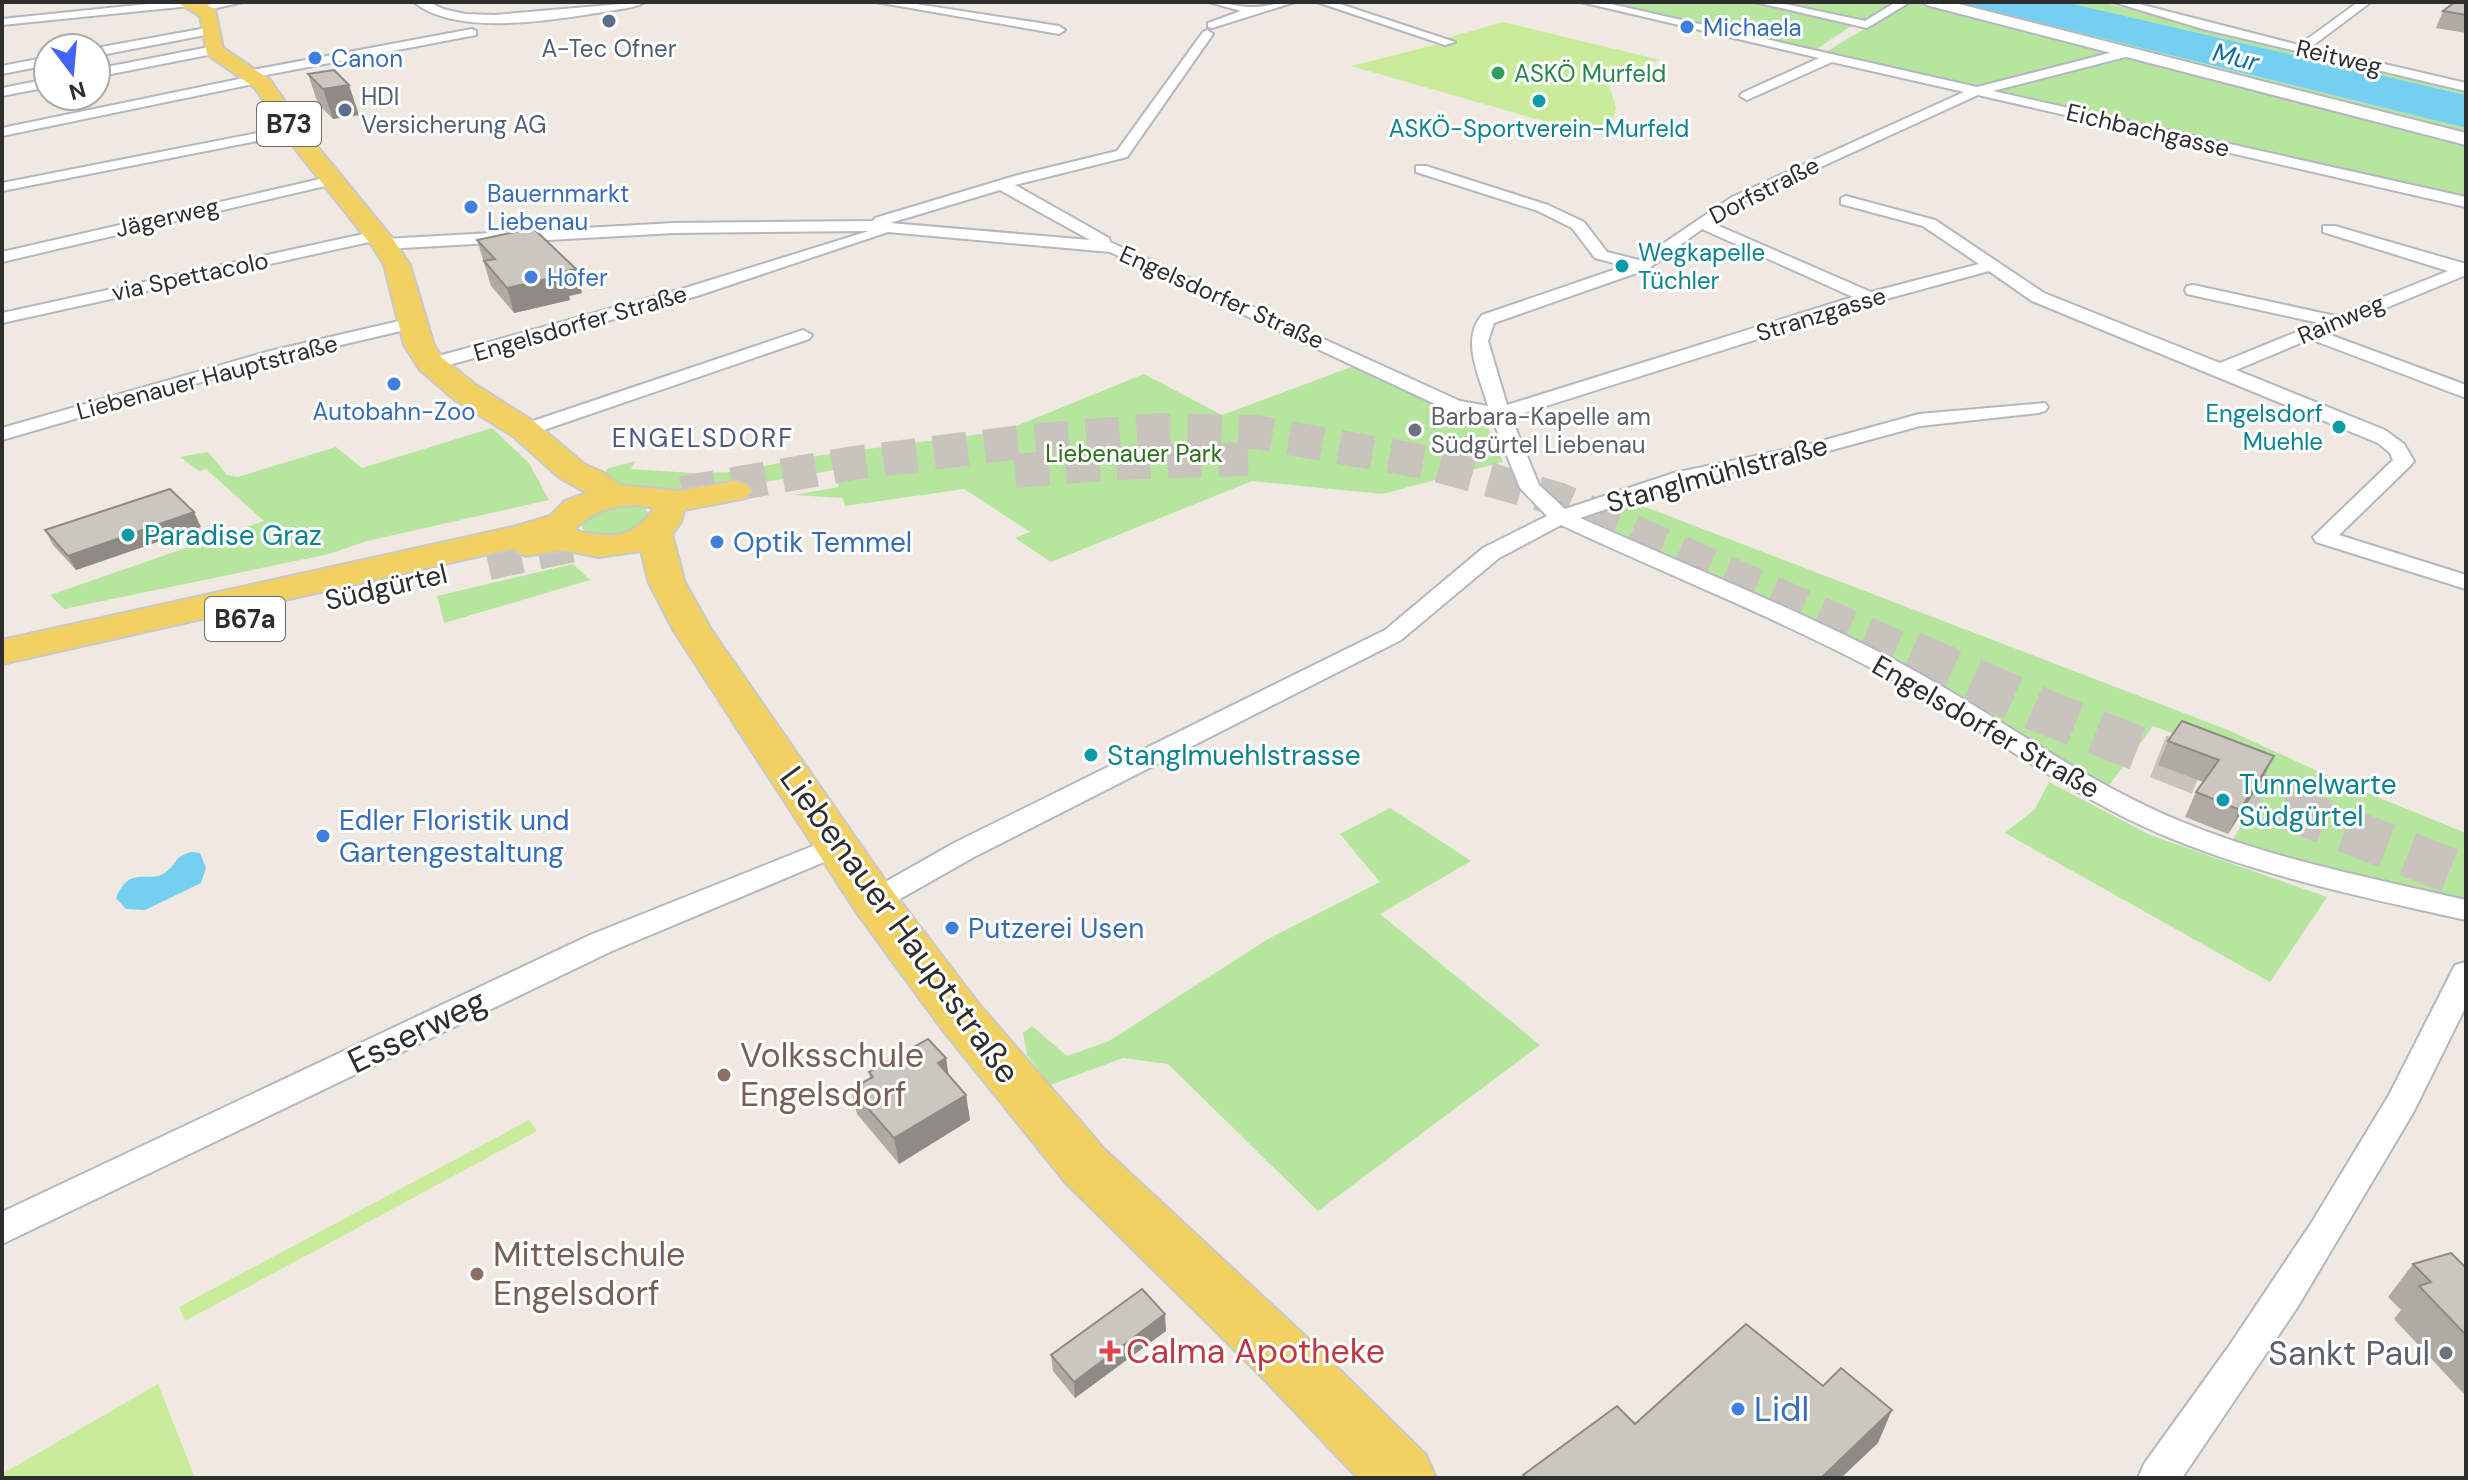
<svg xmlns="http://www.w3.org/2000/svg" width="2468" height="1480" viewBox="0 0 2468 1480" font-family="'DM Sans',sans-serif">
  <style>
    .green { fill: #b6e59e }
    .pitch { fill: #c9ec9a }
    .water { fill: #75cff0 }
    .lines { fill: none; stroke-linecap: round; stroke-linejoin: round }
    .primary-tunnel-far1 { stroke: #c8c4bd; stroke-width: 34; stroke-dasharray: 34 17; stroke-linecap: butt }
    .primary-tunnel { stroke: #c8c4bd; stroke-width: 45; stroke-dasharray: 45 22; stroke-linecap: butt }
    .street-casing { stroke: #b4b7c1; stroke-width: 4 }
    .secondary-casing { stroke: #b4b7c1; stroke-width: 4 }
    .primary-casing { stroke: #c9c9c9; stroke-width: 4 }
    .street { fill: #fff; fill-rule: evenodd }
    .secondary { fill: #fff; fill-rule: evenodd }
    .primary { fill: #f2d163; fill-rule: evenodd }
    .wall { fill: #afaba4 }
    .shaded-wall { fill: #8e8b86 }
    .building { fill: #cbc7bf; stroke: #8e8b86; stroke-width: 2 }
    .service-dot { fill: #5c6f8a; stroke: #fff; stroke-width: 3 }
    .shop-dot { fill: #3f7fe0; stroke: #fff; stroke-width: 3 }
    .leisure-dot { fill: #2e9e5b; stroke: #fff; stroke-width: 3 }
    .culture-dot { fill: #0f9aa8; stroke: #fff; stroke-width: 3 }
    .worship-dot { fill: #6b7280; stroke: #fff; stroke-width: 3 }
    .education-dot { fill: #8d6e63; stroke: #fff; stroke-width: 3 }
    .health-dot { fill: #e0444e; stroke: #fff; stroke-width: 3 }
    .labels { text-anchor: middle; dominant-baseline: central; stroke-width: 6; stroke-linejoin: round; paint-order: stroke }
    .far-shop-label { font-size: 24px; fill: #366cbe; stroke: #fff; text-anchor: start }
    .far-service-label { font-size: 24px; fill: #4e5e75; stroke: #fff }
    .far-street-label { font-size: 24px; fill: #2e2e2e; stroke: #fff }
    .far-leisure-label { font-size: 24px; fill: #27864d; stroke: #fff; text-anchor: start }
    .far-culture-label { font-size: 24px; fill: #0d838f; stroke: #fff }
    .far-worship-label { font-size: 24px; fill: #5b616d; stroke: #fff; text-anchor: start }
    .far-park-label { font-size: 24px; fill: #2c6e1b; stroke: #fff }
    .far-water-label { font-size: 26px; font-style: italic; fill: #0d6fa3; stroke: #fff }
    .shield { fill: #fff; stroke: #6d6d6d; stroke-width: 2 }
    .shield-label { font-size: 26px; font-weight: bold; fill: #2e2e2e }
    .far-neighbourhood-label { font-size: 26px; letter-spacing: 2px; fill: #4d5680; stroke: #fff }
    .street-label { font-size: 28px; fill: #2e2e2e; stroke: #fff }
    .culture-label { font-size: 28px; fill: #0d838f; stroke: #fff; text-anchor: start }
    .shop-label { font-size: 28px; fill: #366cbe; stroke: #fff; text-anchor: start }
    .near-street-label { font-size: 34px; fill: #2e2e2e; stroke: #fff }
    .near-education-label { font-size: 34px; fill: #785e54; stroke: #fff; text-anchor: start }
    .near-health-label { font-size: 34px; fill: #be3a42; stroke: #fff; text-anchor: start }
    .near-worship-label { font-size: 34px; fill: #5b616d; stroke: #fff; text-anchor: end }
    .near-shop-label { font-size: 34px; fill: #366cbe; stroke: #fff; text-anchor: start }
  </style>
  <rect width="100%" height="100%" fill="#efe9e1"/>
  <path class="green" d="M1597 2H1755L1853 25 1815 50Z
    M1767 2H1899L1869 22Z
    M1909 2H1922L2116 53 1977 87 1826 52C1854 34 1881 21 1909 2Z
    M1937 2H1957L2466 128V138L2123 45Z
    M2065 2H2100L2466 89V95Z
    M2122 57 2142 58 2466 142V200L1995 93 1994 89Z
    M1354 366 1443 409 1485 421 1503 462 1382 494 1252 481 1051 562 1015 538 1030 532 964 489 845 506 843 498 794 495 839 487 834 470 694 495 617 486 602 480 607 469 635 461 631 469 693 473 735 472 815 456 1004 431 1144 374 1222 415Z
    M492 428 529 463 549 500 367 541 329 554 64 609 50 595 264 521 206 469 199 471 180 457 208 452 227 475 238 477 336 447 362 468Z
    M1627 500 2228 730 2350 786 2466 833V899L2331 870 2231 842 2272 777 2229 760 2231 755 2153 726 2107 788 1915 673 1590 521 1580 511Z
    M637 504 644 507 650 515C646 519 641 527 636 530 621 539 594 539 582 528V523L599 508Z
    M573 564 590 580 444 623 437 596Z
    M2049 782 2150 835 2327 897 2270 982 2005 833 2035 809Z
    M1390 808 1471 861 1380 914 1540 1045 1318 1211 1168 1064 1123 1058 1050 1085 1027 1055 1023 1033 1032 1026 1067 1056 1109 1041 1268 939 1380 882 1340 834Z"/>
  <path class="pitch" d="M1503 22 1660 60 1602 79 1608 81 1616 108 1612 122 1578 131 1351 66 1442 43 1440 40Z
    M529 1120 537 1131 185 1321 179 1307Z
    M158 1384 195 1478H2V1474Z"/>
  <path class="water" d="M1956 2H2065L2466 95V128Z
    M191 852 200 853 206 868 201 883 145 910 126 909 116 898C130 863 150 885 166 872 178 863 173 857 191 852Z"/>
  <g class="lines">
    <path class="primary-tunnel-far1" d="M1015 471 1113 463 1248 459
      M682 493 854 463 1028 441 1160 430 1255 432 1430 463 1558 499 1915 655
      M488 563 579 544"/>
    <path class="primary-tunnel" d="M1911 653 2045 712 2466 877"/>
    <defs>
      <path id="street" d="M167 2 196 3 190 6 2 25V19Z
        M218 2H243L203 11 197 8Z
        M414 2H429L443 9 465 14 495 15 645 2C634 9 616 9 603 12 552 20 456 37 414 2Z
        M876 2H903L1059 26 1065 30 1059 34Z
        M1209 2C1225 2 1241 8 1255 7 1269 6 1281 2 1295 2L1212 28 1208 27V23L1241 11Z
        M1317 2H1334L1455 42 1445 45Z
        M1581 2H1602L1977 87 2129 48 2133 49V55L1993 91 2466 197V207L1978 95 1742 203 1712 223 1871 292 1979 264 1923 226 1841 204V198L1846 196 1935 220 2044 293 2220 363 2319 323 2187 294 2185 290 2187 286 2193 285 2336 316 2448 271 2323 232V226H2335L2466 264V275L2325 333 2466 385V398L2310 339 2236 370 2385 430 2404 444 2414 461 2411 465 2339 535 2466 575V589L2316 542 2313 537 2393 460 2390 453 2378 443 2032 301 1989 271 1875 302 1511 417 1539 485 1565 509 1674 473 1807 445 1919 414 2045 403 2048 407 2045 411 2038 413 1920 426 1810 456 1686 482 1580 518C1694 569 1812 614 1922 675 2008 723 2087 783 2180 821 2272 859 2370 878 2466 900V920C2362 897 2256 875 2158 833 2066 793 1988 732 1901 684 1792 624 1675 578 1561 525L1499 558 1401 640 974 857 884 908 874 911 864 908 859 901 864 894 954 843 1385 630 1483 548 1547 516 1520 488 1492 418 1448 410 1110 252 888 232 697 296 431 370 424 368 422 364 424 360 685 288 869 231 674 233 384 249 376 244 384 239 674 223 873 221 875 218 1018 175 1117 151 1203 32 1207 30 1213 34 1127 157 1015 185 1109 238 1110 242 1460 401 1488 406C1480 377 1460 340 1482 315L1625 266 1595 258 1572 228 1538 211 1416 172V166H1426L1548 205 1584 222 1607 252 1639 260 1732 197 1964 92 1832 62 1747 100 1740 96 1742 93 1819 58ZM1000 190 1090 240 890 223ZM1702 229 1853 297 1507 405 1488 341 1494 323 1648 269Z
        M1755 2H1776L1865 21 1896 2H1910L1867 28Z
        M2113 2H2131L2299 45 2358 2H2371L2311 47 2466 83V91L2203 29Z
        M212 27 216 29V33L96 56V48Z
        M472 29 476 31V35L261 76 264 79 258 83 2 136V128L249 77 246 74 252 70Z
        M214 46 218 47V53L96 77V69Z
        M48 57V65L2 74V66Z
        M48 79V87L2 96V88Z
        M293 126 298 127V133L2 191V183Z
        M333 176 338 177V183L2 262V252Z
        M377 231 383 233V239L2 323V313Z
        M412 318 421 323 418 327 281 359 2 440V428L270 351Z
        M803 330 812 335 809 339 532 434 525 436 515 430 518 426Z
        M838 836 848 838 852 845 848 852 612 951 2 1244V1212L590 935Z
        M2466 962V1006L2413 1113 2297 1308 2182 1478H2138L2144 1464 2229 1346 2312 1222 2389 1095 2455 965Z"/>
      <path id="secondary" d="M1924 2H1951L2466 133V145L1926 5Z"/>
      <path id="primary" d="M177 2H200L215 9 223 48 270 80 312 140 393 239 410 265 434 345 442 358 476 385 536 423 584 464 602 472 620 485 679 491 734 481 746 484 751 491 746 498 684 510 681 522 672 534 685 583 712 631 891 889 978 1003 1105 1150 1303 1334 1426 1455 1436 1478H1358L1259 1374 1065 1182 942 1029 857 913 674 631 649 583 641 551 598 557 563 550 526 556 511 549 2 664V640L517 526 550 516 565 501 587 493 560 478 514 437 454 399 420 370 404 345 384 265 373 247 296 150 255 88 207 54 200 16ZM638 505 654 508C633 540 608 539 574 530 595 510 609 506 638 505Z"/>
    </defs>
    <use href="#street" class="street-casing"/>
    <use href="#secondary" class="secondary-casing"/>
    <use href="#primary" class="primary-casing"/>
    <use href="#street" class="street"/>
    <use href="#secondary" class="secondary"/>
    <use href="#primary" class="primary"/>
  </g>
  <path class="wall" d="M2466 2V33L2436 28 2443 11Z
    M308 74 359 115 333 119 318 104Z
    M477 240 582 293 569 296 570 300 514 313 491 286Z
    M201 527 76 570 53 545 45 530Z
    M2168 741 2274 756 2262 780 2228 834 2185 817 2196 792 2203 782 2158 765Z
    M946 1058 948 1075 966 1095 970 1120 899 1164 857 1114 851 1089 870 1078 869 1072Z
    M2413 1264 2466 1268V1396L2394 1319 2401 1310 2388 1297Z
    M1166 1331 1075 1398 1053 1371 1051 1355Z"/>
  <path class="shaded-wall" d="M349 85 359 115 333 119 323 89Z
    M576 269 582 293 569 296 570 300 514 313 507 288Z
    M194 512 201 527 76 570 68 556Z
    M2274 756 2262 780 2228 834 2240 810Z
    M946 1058 950 1084 938 1063Z
    M966 1095 970 1120 899 1164 894 1138Z
    M1165 1314 1166 1331 1075 1398 1074 1382Z
    M1892 1410 1878 1443 1841 1478H1821Z"/>
  <path class="building" d="M2455 2H2466V15L2443 11Z
    M334 70 349 85 323 89 308 74Z
    M533 228 576 269 561 272 564 275 507 288 484 261 495 259 477 240Z
    M170 489 194 512 68 556 45 530Z
    M2182 721 2274 756 2240 810 2196 792 2219 760 2168 741Z
    M928 1039 946 1058 938 1063 966 1095 894 1138 851 1089 873 1077 869 1072Z
    M2451 1253 2466 1268V1335L2419 1286 2431 1282 2413 1264Z
    M1142 1289 1165 1314 1074 1382 1051 1355Z
    M1746 1324 1823 1386 1841 1368 1892 1410 1821 1478H1526L1523 1475 1617 1406 1635 1424Z"/>
  <g class="service-dot">
    <circle cx="609" cy="21" r="8"/>
    <circle cx="345" cy="110" r="8"/>
  </g>
  <g class="shop-dot">
    <circle cx="1687" cy="27" r="8"/>
    <circle cx="315" cy="58" r="8"/>
    <circle cx="471" cy="207" r="8"/>
    <circle cx="531" cy="277" r="8"/>
    <circle cx="394" cy="384" r="8"/>
    <circle cx="717" cy="542" r="8"/>
    <circle cx="323" cy="836" r="8"/>
    <circle cx="952" cy="928" r="8"/>
    <circle cx="1738" cy="1409" r="8"/>
  </g>
  <circle class="leisure-dot" cx="1498" cy="73" r="8"/>
  <g class="culture-dot">
    <circle cx="1539" cy="101" r="8"/>
    <circle cx="1622" cy="266" r="8"/>
    <circle cx="2339" cy="427" r="8"/>
    <circle cx="128" cy="535" r="8"/>
    <circle cx="1091" cy="755" r="8"/>
    <circle cx="2223" cy="800" r="8"/>
  </g>
  <g class="worship-dot">
    <circle cx="1415" cy="430" r="8"/>
    <circle cx="2446" cy="1353" r="8"/>
  </g>
  <g class="education-dot">
    <circle cx="724" cy="1075" r="8"/>
    <circle cx="477" cy="1274" r="8"/>
  </g>
  <path class="health-dot" d="M1106 1339h8v8h8v8h-8v8h-8v-8h-8v-8h8z"/>
  <g class="labels">
    <g class="far-shop-label">
      <text x="1703" y="27">Michaela</text>
      <text x="331" y="58">Canon</text>
      <text x="487" y="193">Bauernmarkt<tspan x="487" dy="28">Liebenau</tspan></text>
      <text x="547" y="277">Hofer</text>
      <text x="394" y="411" text-anchor="middle">Autobahn-Zoo</text>
    </g>
    <g class="far-service-label">
      <text x="609" y="48">A-Tec Ofner</text>
      <text x="361" y="96" text-anchor="start">HDI<tspan x="361" dy="28">Versicherung AG</tspan></text>
    </g>
    <g class="far-street-label">
      <text transform="translate(2339 57) rotate(13)">Reitweg</text>
      <text transform="translate(2148 130) rotate(13)">Eichbachgasse</text>
      <text transform="translate(1764 190) rotate(-27)">Dorfstraße</text>
      <text transform="translate(167 217) rotate(-13)">Jägerweg</text>
      <text transform="translate(190 276) rotate(-12)">via Spettacolo</text>
      <text transform="translate(1222 297) rotate(24)">Engelsdorfer Straße</text>
      <text transform="translate(1821 314) rotate(-17)">Stranzgasse</text>
      <text transform="translate(2341 319) rotate(-23)">Rainweg</text>
      <text transform="translate(580 323) rotate(-16)">Engelsdorfer Straße</text>
      <text transform="translate(207 377) rotate(-15)">Liebenauer Hauptstraße</text>
    </g>
    <g class="far-leisure-label">
      <text x="1514" y="73">ASKÖ Murfeld</text>
    </g>
    <g class="far-culture-label">
      <text x="1539" y="128">ASKÖ-Sportverein-Murfeld</text>
      <text x="1638" y="252" text-anchor="start">Wegkapelle<tspan x="1638" dy="28">Tüchler</tspan></text>
      <text x="2323" y="413" text-anchor="end">Engelsdorf<tspan x="2323" dy="28">Muehle</tspan></text>
    </g>
    <g class="far-worship-label">
      <text x="1431" y="416">Barbara-Kapelle am<tspan x="1431" dy="28">Südgürtel Liebenau</tspan></text>
    </g>
    <g class="far-park-label">
      <text x="1134" y="453">Liebenauer Park</text>
    </g>
    <g class="far-water-label">
      <text transform="translate(2236 57) rotate(14)">Mur</text>
    </g>
    <g class="shield">
      <rect x="257" y="102" width="64" height="44" rx="6"/>
      <rect x="205" y="597" width="80" height="44" rx="6"/>
    </g>
    <g class="shield-label">
      <text x="289" y="124">B73</text>
      <text x="245" y="619">B67a</text>
    </g>
    <g class="far-neighbourhood-label">
      <text x="703" y="438">ENGELSDORF</text>
    </g>
    <g class="street-label">
      <text transform="translate(1717 474) rotate(-15)">Stanglmühlstraße</text>
      <text transform="translate(386 587) rotate(-13)">Südgürtel</text>
      <text transform="translate(1986 727) rotate(30)">Engelsdorfer Straße</text>
    </g>
    <g class="culture-label">
      <text x="144" y="535">Paradise Graz</text>
      <text x="1107" y="755">Stanglmuehlstrasse</text>
      <text x="2239" y="784">Tunnelwarte<tspan x="2239" dy="32">Südgürtel</tspan></text>
    </g>
    <g class="shop-label">
      <text x="733" y="542">Optik Temmel</text>
      <text x="339" y="820">Edler Floristik und<tspan x="339" dy="32">Gartengestaltung</tspan></text>
      <text x="968" y="928">Putzerei Usen</text>
    </g>
    <g class="near-street-label">
      <text transform="translate(900 925) rotate(54)">Liebenauer Hauptstraße</text>
      <text transform="translate(417 1031) rotate(-26)">Esserweg</text>
    </g>
    <g class="near-education-label">
      <text x="740" y="1055">Volksschule<tspan x="740" dy="39">Engelsdorf</tspan></text>
      <text x="493" y="1254">Mittelschule<tspan x="493" dy="39">Engelsdorf</tspan></text>
    </g>
    <g class="near-health-label">
      <text x="1126" y="1351">Calma Apotheke</text>
    </g>
    <g class="near-worship-label">
      <text x="2430" y="1353">Sankt Paul</text>
    </g>
    <g class="near-shop-label">
      <text x="1754" y="1409">Lidl</text>
    </g>
  </g>
  <rect width="2468" height="1480" fill="none" stroke="#2e2e2e" stroke-width="8"/>
  <g transform="translate(72 72) rotate(164)"><circle r="38" fill="#ffffff" stroke="#ababab" stroke-width="2"/>
  <path d="M0-6L14 30L0 20L-14 30Z" fill="#4264fb"/>
  <text y="-12" font-size="22" font-weight="bold" text-anchor="middle" fill="#2e2e2e">N</text>
  </g>
</svg>
